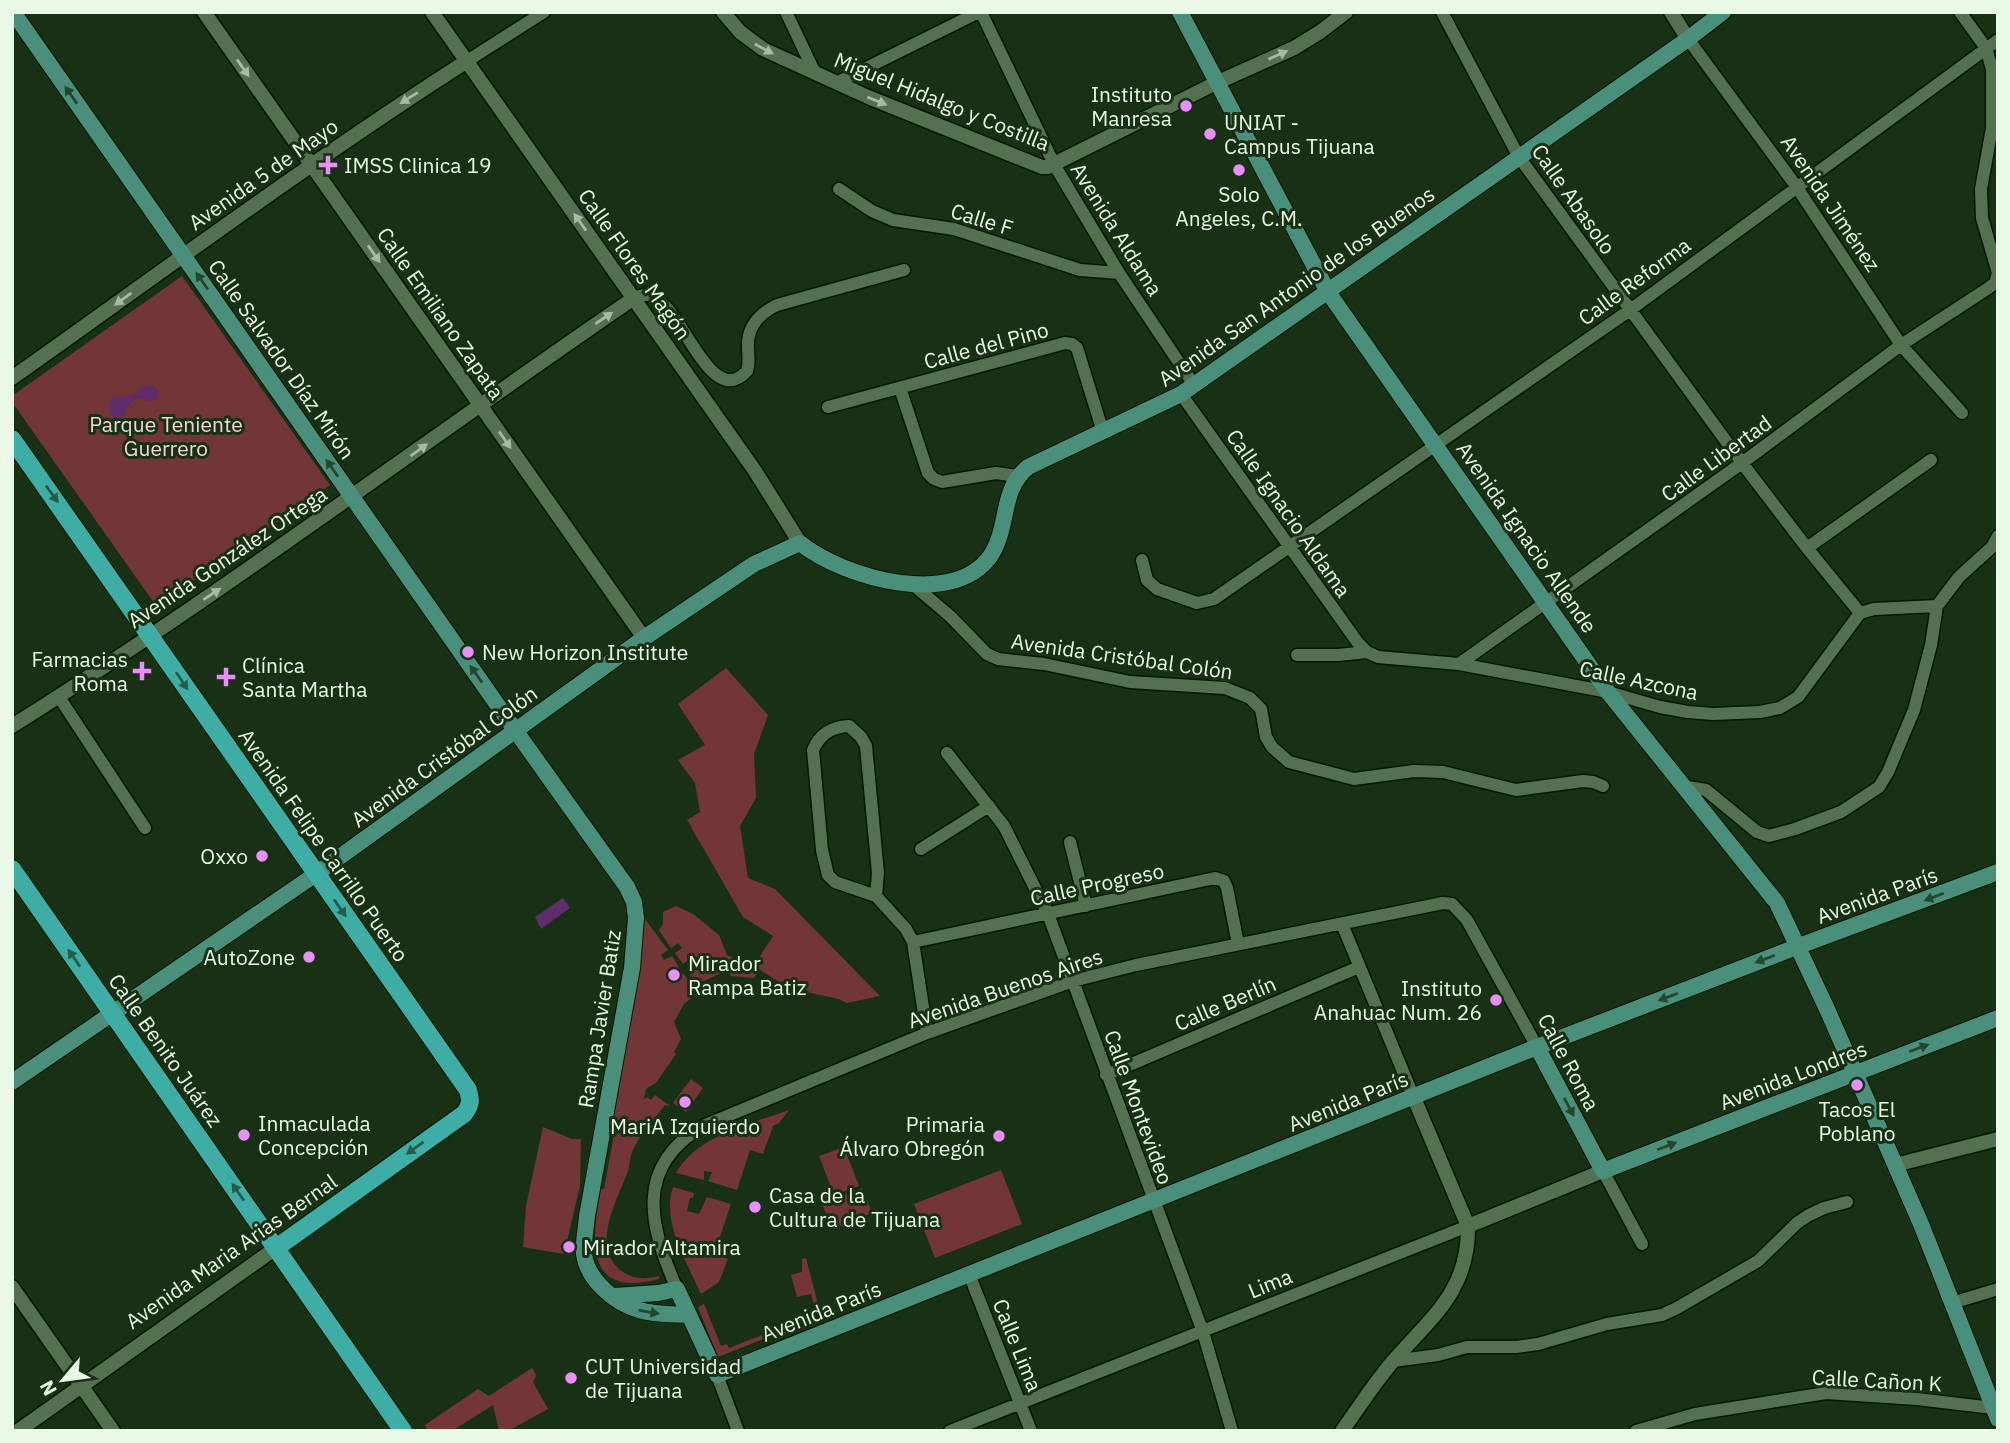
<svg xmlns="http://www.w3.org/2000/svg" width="2010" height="1443" viewBox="0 0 2010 1443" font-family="'IBM Plex Sans',sans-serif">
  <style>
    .green { fill: #733636 }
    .water { fill: #602c69 }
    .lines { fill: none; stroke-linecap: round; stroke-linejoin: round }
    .minor-casing { stroke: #021900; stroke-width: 15 }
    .tertiary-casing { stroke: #021900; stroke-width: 17 }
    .secondary-casing { stroke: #021900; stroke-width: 18 }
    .primary-casing { stroke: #021900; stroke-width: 20 }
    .minor { stroke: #547050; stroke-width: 12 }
    .tertiary { stroke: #547050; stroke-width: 14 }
    .secondary { stroke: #498f7b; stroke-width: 16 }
    .primary { stroke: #3eada6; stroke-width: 18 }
    .oneway { fill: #a6bba2 }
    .oneway2 { fill: #24482e }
    .oneway3 { fill: #255c47 }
    .poi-dot { fill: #eb8dfc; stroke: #183114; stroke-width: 2.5 }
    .labels { text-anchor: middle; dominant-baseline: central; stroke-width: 6; stroke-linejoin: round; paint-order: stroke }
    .poi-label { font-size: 21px; fill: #e9f9e6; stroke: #183114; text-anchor: start }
    .street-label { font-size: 21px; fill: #e9f9e6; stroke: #183114 }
    .park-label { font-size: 21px; fill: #f0d6d5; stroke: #183114 }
  </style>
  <rect width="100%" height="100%" fill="#183114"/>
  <path class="green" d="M182 276 330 485 157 607 12 402V396Z
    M726 668 768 715 754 754 756 798 740 826 748 878 775 889 880 996 847 1003 839 999 788 988 759 969 754 978 731 976 728 970 697 984 687 970 691 966 687 961 683 964 675 953 682 948 678 943 671 948 659 930 663 924V912L676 906 693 914 719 935 727 955 754 966 773 936 743 917 687 820 700 812 695 783 678 760 705 745 678 704Z
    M645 919 668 950 661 955 664 960 672 956 679 967 670 975 673 980 683 973 697 993 684 1004 674 1022 681 1039 674 1052 676 1054 656 1083 646 1089 644 1099 647 1097 651 1100 655 1095 670 1106 665 1105C655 1119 640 1134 633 1150 630 1156 630 1164 628 1171 618 1199 592 1242 618 1268 630 1279 643 1280 659 1276V1279C585 1299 591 1241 601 1189H604L616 1123 612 1121Z
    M691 1079 703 1088 686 1112 673 1103Z
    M789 1110 779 1123 773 1126 763 1154 750 1150 737 1190 708 1181 712 1172 704 1171V1180L676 1173C699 1134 749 1125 789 1110Z
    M543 1127 572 1139H581L580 1186 564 1254 523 1247 526 1206Z
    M844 1147 859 1186 834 1195 819 1156Z
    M1001 1170 1022 1224 935 1258 914 1204Z
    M673 1187 694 1193 693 1198H690L687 1211 699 1214 707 1197 731 1204 714 1254 728 1259 719 1282 701 1294C687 1262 661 1222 673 1187Z
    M862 1188 872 1213 832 1229 822 1204Z
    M806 1258 821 1316 718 1357 698 1307 704 1304 721 1346 727 1344 729 1348 816 1314 811 1294 797 1297 791 1275 802 1272V1259Z
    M532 1368 536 1375 533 1382 548 1409 508 1431H499L493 1405 452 1431H428L425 1425 478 1389 489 1396Z"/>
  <path class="water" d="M149 384 158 389 159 395 155 400 149 401 137 398 130 403 123 417 118 419 113 417 108 404C115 394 118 399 128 396 136 394 142 387 149 384Z
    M563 898 570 908 541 929 535 917Z"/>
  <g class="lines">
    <defs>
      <path id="minor" d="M786 12 815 73
        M981 12 1055 166 1119 273 1194 385
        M1442 12 1519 157 1742 463 1807 548 1860 613
        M1960 12 1986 48 1992 69V128L1981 189 1982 218 1998 273
        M1688 39 1796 186 1901 345 1962 413
        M467 61 544 12
        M836 83 979 12
        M839 189 872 211 893 220 954 229 1080 270 1119 273
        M634 298C639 296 644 294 649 295 682 302 709 412 747 371 750 362 748 355 748 347 747 326 759 314 777 305L904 270
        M900 388 928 473 934 479 942 482 996 473 1017 476
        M1181 394 1358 643 1367 652 1378 657 1459 664 1608 692 1660 707 1688 712 1713 714 1760 712 1780 708 1798 697 1860 613
        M828 407 1065 343 1072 344 1077 348 1103 432
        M1807 548 1931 460
        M1142 560 1147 580 1157 589 1197 603 1214 599 1630 310 1998 40
        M911 583 950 616 987 654 998 659 1044 664 1130 682 1225 688 1250 698 1261 709 1266 737 1272 747 1289 762 1354 779 1414 771 1443 772 1516 790 1583 781 1593 782 1603 786
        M1860 613 1874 609 1937 606
        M1297 655H1338L1367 652
        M1459 664 1742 463 1901 345 1987 289 1995 283 1998 273
        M59 697 145 828
        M947 753 1004 826 1048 914 1203 1332 1232 1431
        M1682 786 1706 790 1757 832 1769 836 1795 829 1841 812 1879 787 1888 772 1914 710 1931 645 1937 606 1959 577 1992 547 1998 536
        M1070 842 1086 906
        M921 849 989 806
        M876 896 878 873 866 746 861 737 849 726C831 727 820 734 813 750L822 850 828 875 835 882 876 896 906 929 913 942 927 1033
        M1342 924 1414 1098
        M913 942 1215 878 1224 881 1227 888 1238 944
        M1106 1075 1359 967
        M1603 1171 1642 1244
        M969 1274 1031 1431
        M677 1289C650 1227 633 1167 703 1126L927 1033 1073 981 1136 965 1443 903 1452 904 1467 920 1537 1047
        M1952 1303 1998 1289
        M1393 1361 1438 1355 1467 1347H1516L1538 1344 1607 1324 1662 1315 1677 1308 1758 1261 1797 1223 1809 1215 1824 1208 1847 1202
        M717 1375 738 1431
        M950 1431 1468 1226
        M1636 1431 1695 1414 1826 1393 1917 1399 1993 1408"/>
      <path id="tertiary" d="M204 12 644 638
        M432 12 755 471 800 543
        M723 12 740 32 763 49 868 97 1042 167H1048L1216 83 1294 48 1320 32 1346 12
        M1671 12 1688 39
        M12 378C163 271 311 161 467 61
        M12 726C225 592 426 440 634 298
        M1895 1165 1998 1139
        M1468 1226 1603 1171
        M12 1287 113 1431
        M18 1431 276 1248
        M1342 1431C1359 1407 1375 1382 1394 1360 1432 1317 1469 1290 1468 1226L1414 1098"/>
      <path id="secondary" d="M13 12 515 730 627 887 634 902 636 918 632 968 587 1216C586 1228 583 1242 584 1254 587 1280 616 1304 639 1310 655 1315 672 1314 688 1315
        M1180 12 1328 292 1608 692 1777 903 1827 1009 1921 1224 1998 1419
        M1537 1047 1603 1171 1998 1018
        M12 1082 316 874 644 638 754 564 800 543C843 578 961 612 994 550 1009 522 1001 489 1028 467L1181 394 1688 39 1723 12
        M614 1296 658 1293 677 1289 717 1375 1537 1047 1799 946 1998 872"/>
      <path id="primary" d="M12 439 419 1020 468 1090C471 1100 471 1105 464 1114L276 1248
        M12 869 403 1431"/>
    </defs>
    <use href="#minor" class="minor-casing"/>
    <use href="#tertiary" class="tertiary-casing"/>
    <use href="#secondary" class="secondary-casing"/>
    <use href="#primary" class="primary-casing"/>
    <use href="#minor" class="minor"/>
    <use href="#tertiary" class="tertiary"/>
    <use href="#secondary" class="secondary"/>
    <use href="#primary" class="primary"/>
  </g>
  <defs><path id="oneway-solid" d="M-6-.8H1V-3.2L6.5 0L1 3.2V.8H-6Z" transform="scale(1.75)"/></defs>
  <g class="oneway">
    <use href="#oneway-solid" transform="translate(764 49) rotate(28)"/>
    <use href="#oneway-solid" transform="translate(1278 55) rotate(-24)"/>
    <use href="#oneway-solid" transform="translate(243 68) rotate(55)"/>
    <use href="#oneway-solid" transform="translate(409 98) rotate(148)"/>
    <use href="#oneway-solid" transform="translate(877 101) rotate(22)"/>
    <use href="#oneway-solid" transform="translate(580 222) rotate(-125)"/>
    <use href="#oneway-solid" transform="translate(374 254) rotate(55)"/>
    <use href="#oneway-solid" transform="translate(123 299) rotate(144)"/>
    <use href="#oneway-solid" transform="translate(604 318) rotate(-34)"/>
    <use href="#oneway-solid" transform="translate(505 440) rotate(55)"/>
    <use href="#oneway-solid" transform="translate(419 450) rotate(-36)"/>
    <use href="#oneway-solid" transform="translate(212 594) rotate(-34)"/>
  </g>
  <g class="oneway2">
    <use href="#oneway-solid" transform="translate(71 95) rotate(-125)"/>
    <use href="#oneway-solid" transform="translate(202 281) rotate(-125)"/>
    <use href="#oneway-solid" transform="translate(332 468) rotate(-125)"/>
    <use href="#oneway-solid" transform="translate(476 674) rotate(-125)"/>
    <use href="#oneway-solid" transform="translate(1934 897) rotate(159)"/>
    <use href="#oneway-solid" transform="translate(1765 959) rotate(159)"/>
    <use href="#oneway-solid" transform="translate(1668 997) rotate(159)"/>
    <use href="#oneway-solid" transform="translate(1919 1048) rotate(-21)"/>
    <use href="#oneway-solid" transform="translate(1569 1107) rotate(62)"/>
    <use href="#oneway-solid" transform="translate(1667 1146) rotate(-21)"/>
    <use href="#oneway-solid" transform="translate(649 1312) rotate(10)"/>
  </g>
  <g class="oneway3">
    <use href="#oneway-solid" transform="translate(52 494) rotate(54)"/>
    <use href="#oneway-solid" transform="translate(182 681) rotate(56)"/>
    <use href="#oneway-solid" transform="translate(340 908) rotate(55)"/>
    <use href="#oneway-solid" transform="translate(74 958) rotate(-125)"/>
    <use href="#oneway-solid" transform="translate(415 1148) rotate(144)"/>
    <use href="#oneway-solid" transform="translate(238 1192) rotate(-125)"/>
  </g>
  <g class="poi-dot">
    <circle cx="1186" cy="106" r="7"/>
    <circle cx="1210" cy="134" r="7"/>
    <path d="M324.5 154.5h7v7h7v7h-7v7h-7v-7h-7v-7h7z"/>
    <circle cx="1239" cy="170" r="7"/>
    <circle cx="468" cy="652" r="7"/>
    <path d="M138.5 660.5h7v7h7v7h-7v7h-7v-7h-7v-7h7z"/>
    <path d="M222.5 666.5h7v7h7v7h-7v7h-7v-7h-7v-7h7z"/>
    <circle cx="262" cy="856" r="7"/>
    <circle cx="309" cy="957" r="7"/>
    <circle cx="674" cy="975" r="7"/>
    <circle cx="1496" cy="1000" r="7"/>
    <circle cx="1857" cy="1085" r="7"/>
    <circle cx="685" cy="1102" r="7"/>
    <circle cx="244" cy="1135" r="7"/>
    <circle cx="999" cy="1136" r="7"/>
    <circle cx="755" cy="1207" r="7"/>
    <circle cx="569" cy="1247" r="7"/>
    <circle cx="571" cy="1378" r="7"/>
  </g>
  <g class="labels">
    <g class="poi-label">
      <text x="1172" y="94" text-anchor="end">Instituto<tspan x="1172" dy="24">Manresa</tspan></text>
      <text x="1224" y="122">UNIAT -<tspan x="1224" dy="24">Campus Tijuana</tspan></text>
      <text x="344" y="165">IMSS Clinica 19</text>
      <text x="1239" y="194" text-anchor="middle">Solo<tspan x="1239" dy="24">Angeles, C.M.</tspan></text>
      <text x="482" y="652">New Horizon Institute</text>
      <text x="128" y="659" text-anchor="end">Farmacias<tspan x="128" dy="24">Roma</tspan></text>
      <text x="242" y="665">Clínica<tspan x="242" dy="24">Santa Martha</tspan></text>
      <text x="248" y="856" text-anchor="end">Oxxo</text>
      <text x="295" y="957" text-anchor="end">AutoZone</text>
      <text x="688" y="963">Mirador<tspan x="688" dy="24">Rampa Batiz</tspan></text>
      <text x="1482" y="988" text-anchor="end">Instituto<tspan x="1482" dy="24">Anahuac Num. 26</tspan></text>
      <text x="1857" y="1109" text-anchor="middle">Tacos El<tspan x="1857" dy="24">Poblano</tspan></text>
      <text x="258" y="1123">Inmaculada<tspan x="258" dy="24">Concepción</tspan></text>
      <text x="985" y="1124" text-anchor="end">Primaria<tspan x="985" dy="24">Álvaro Obregón</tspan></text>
      <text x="685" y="1126" text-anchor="middle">MariA Izquierdo</text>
      <text x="769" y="1195">Casa de la<tspan x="769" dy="24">Cultura de Tijuana</tspan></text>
      <text x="583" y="1247">Mirador Altamira</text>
      <text x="585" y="1366">CUT Universidad<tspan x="585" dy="24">de Tijuana</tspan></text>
    </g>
    <g class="street-label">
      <text transform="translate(942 101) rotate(22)">Miguel Hidalgo y Costilla</text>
      <text transform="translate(263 174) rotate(-35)">Avenida 5 de Mayo</text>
      <text transform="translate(1574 199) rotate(55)">Calle Abasolo</text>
      <text transform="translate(1831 203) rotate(56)">Avenida Jiménez</text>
      <text transform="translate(982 219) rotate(17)">Calle F</text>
      <text transform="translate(1117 229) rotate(58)">Avenida Aldama</text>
      <text transform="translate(635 264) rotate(55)">Calle Flores Magón</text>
      <text transform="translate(1634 281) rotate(-36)">Calle Reforma</text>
      <text transform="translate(1296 286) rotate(-35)">Avenida San Antonio de los Buenos</text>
      <text transform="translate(441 313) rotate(55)">Calle Emiliano Zapata</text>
      <text transform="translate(986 345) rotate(-15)">Calle del Pino</text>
      <text transform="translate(282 359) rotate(55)">Calle Salvador Díaz Mirón</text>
      <text transform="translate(1716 458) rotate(-36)">Calle Libertad</text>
      <text transform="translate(1289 513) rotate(55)">Calle Ignacio Aldama</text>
      <text transform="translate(1527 537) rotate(55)">Avenida Ignacio Allende</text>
      <text transform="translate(227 557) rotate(-34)">Avenida González Ortega</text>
      <text transform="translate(1122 656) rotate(8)">Avenida Cristóbal Colón</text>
      <text transform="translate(1639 680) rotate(12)">Calle Azcona</text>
      <text transform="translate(444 756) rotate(-36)">Avenida Cristóbal Colón</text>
      <text transform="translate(324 845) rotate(55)">Avenida Felipe Carrillo Puerto</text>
      <text transform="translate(1097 884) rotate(-12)">Calle Progreso</text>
      <text transform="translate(1877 895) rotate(-20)">Avenida París</text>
      <text transform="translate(1005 988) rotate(-19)">Avenida Buenos Aires</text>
      <text transform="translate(1225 1003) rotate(-23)">Calle Berlín</text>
      <text transform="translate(599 1019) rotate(-81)">Rampa Javier Batiz</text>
      <text transform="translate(166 1050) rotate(55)">Calle Benito Juárez</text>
      <text transform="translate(1569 1062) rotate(62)">Calle Roma</text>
      <text transform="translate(1793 1075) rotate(-21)">Avenida Londres</text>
      <text transform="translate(1348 1101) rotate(-22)">Avenida París</text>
      <text transform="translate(1139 1107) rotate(70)">Calle Montevideo</text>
      <text transform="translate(231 1251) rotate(-35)">Avenida Maria Arias Bernal</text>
      <text transform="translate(1270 1283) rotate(-22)">Lima</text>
      <text transform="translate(821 1311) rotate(-22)">Avenida París</text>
      <text transform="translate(1018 1345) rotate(68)">Calle Lima</text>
      <text transform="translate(1877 1380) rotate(3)">Calle Cañon K</text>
    </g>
    <g class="park-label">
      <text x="166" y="424">Parque Teniente<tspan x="166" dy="24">Guerrero</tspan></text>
    </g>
  </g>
  <rect width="2010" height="1443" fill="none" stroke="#e9f9e6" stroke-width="28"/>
  <g transform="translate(63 1380) rotate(241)" stroke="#183114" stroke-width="5" paint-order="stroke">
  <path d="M0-5L12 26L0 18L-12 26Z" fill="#e9f9e6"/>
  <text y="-10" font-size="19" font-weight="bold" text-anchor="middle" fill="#e9f9e6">N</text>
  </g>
</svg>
